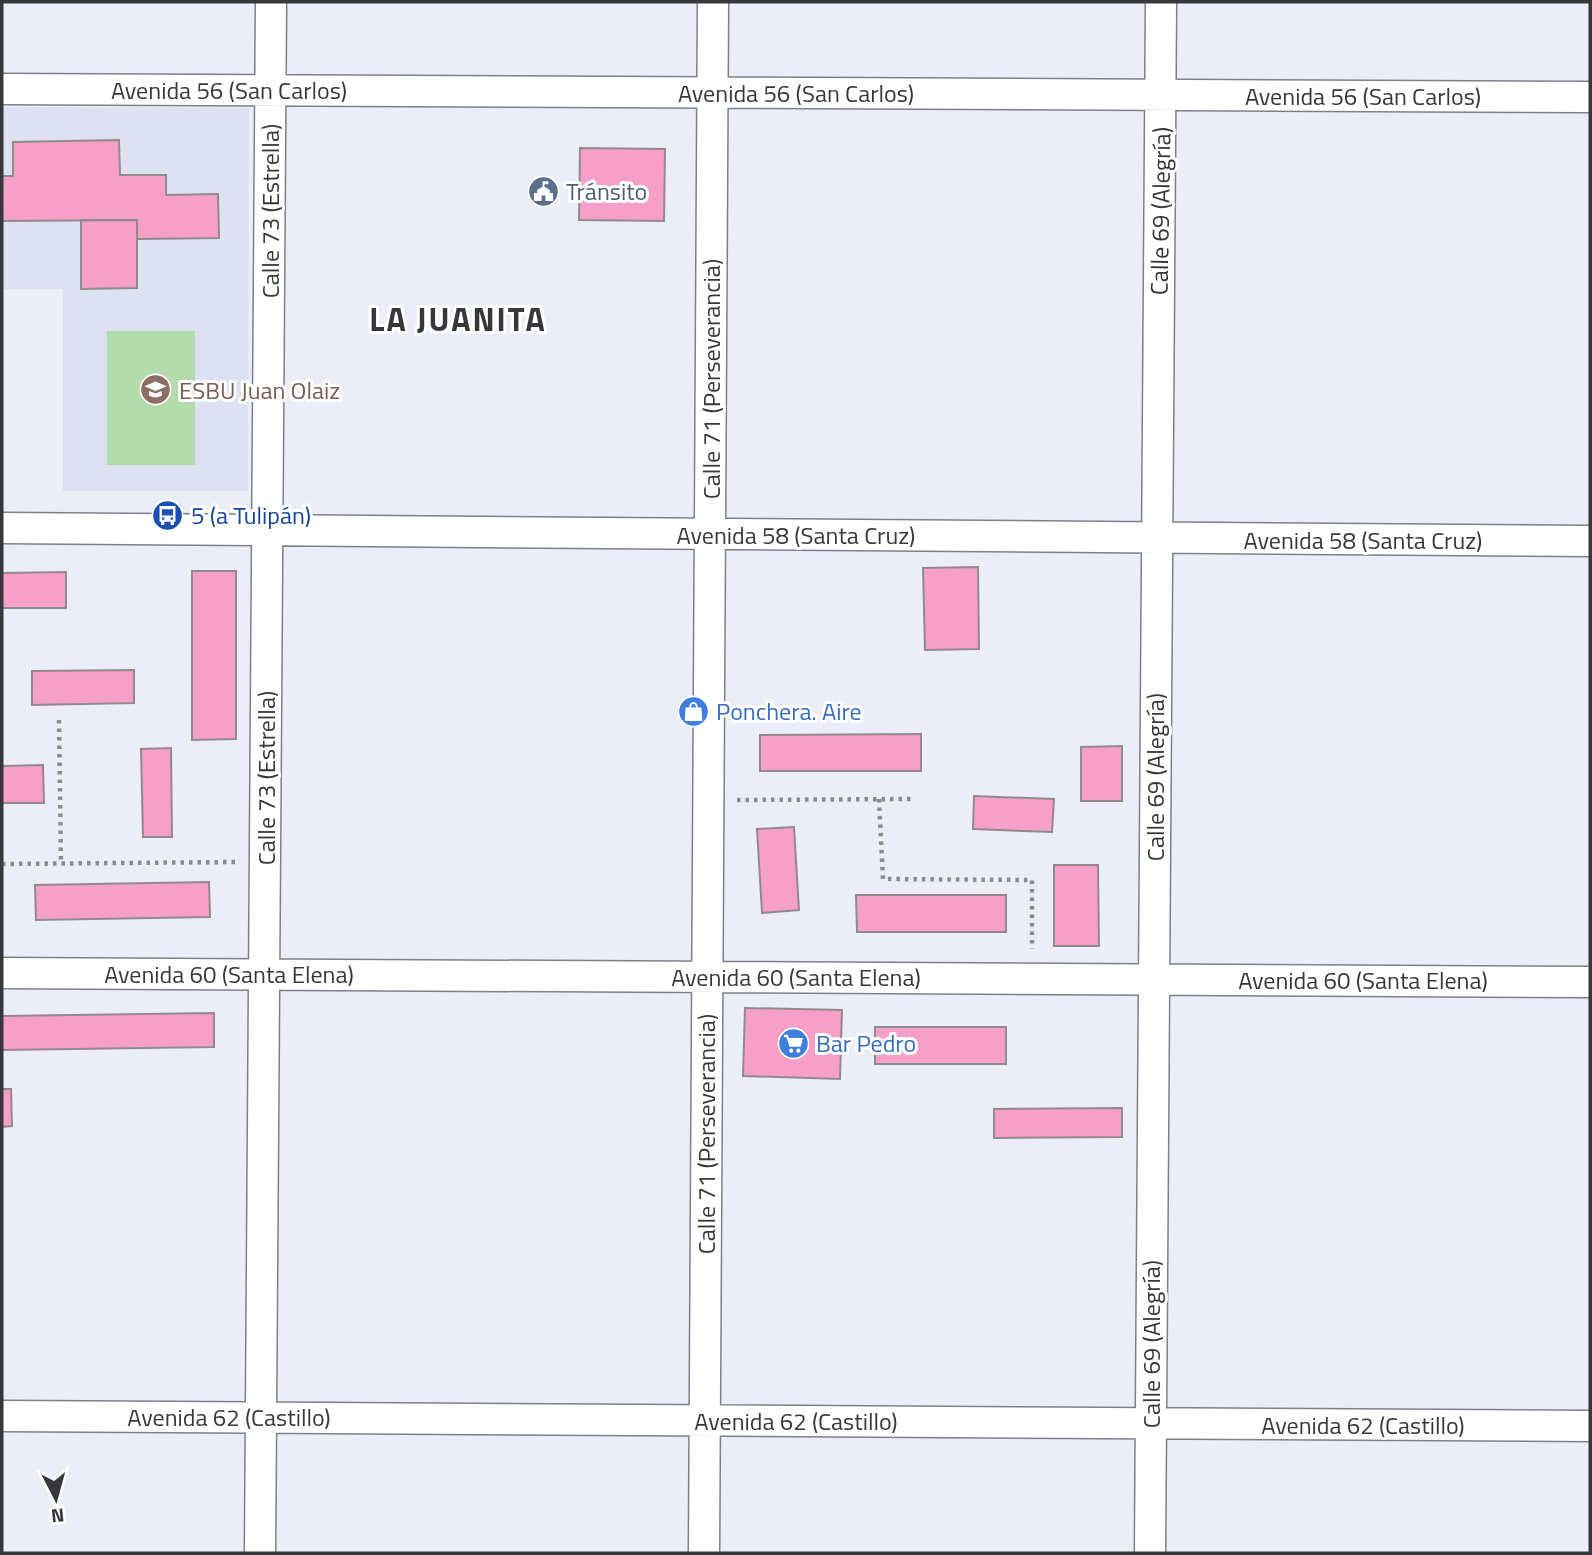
<svg xmlns="http://www.w3.org/2000/svg" width="1592" height="1555" viewBox="0 0 1592 1555" font-family="'Titillium Web',sans-serif">
  <style>
    .built { fill: #dde1f1 }
    .green { fill: #b3dbac }
    .building { fill: #f6a0c8; stroke: #92898d; stroke-width: 2 }
    .lines { fill: none; stroke-linecap: round; stroke-linejoin: round }
    .minor-casing { stroke: #7e8088; stroke-width: 33 }
    .path { stroke: #8a8c92; stroke-width: 4.5; stroke-dasharray: 3.5 5; stroke-linecap: butt }
    .minor { stroke: #fff; stroke-width: 30 }
    .labels { text-anchor: middle; dominant-baseline: central; stroke-width: 6; stroke-linejoin: round; paint-order: stroke }
    .street-label { font-size: 24px; fill: #37383b; stroke: #fff }
    .service-label { font-size: 24px; fill: #4e5e75; stroke: #fff; text-anchor: start }
    .education-label { font-size: 24px; fill: #785e54; stroke: #fff; text-anchor: start }
    .transit-label { font-size: 24px; fill: #164399; stroke: #fff; text-anchor: start }
    .shop-label { font-size: 24px; fill: #366cbe; stroke: #fff; text-anchor: start }
    .district-label { font-size: 32px; font-weight: bold; letter-spacing: 2px; fill: #37383b; stroke: #fff }
  </style>
  <rect width="100%" height="100%" fill="#eceef7"/>
  <path class="built" d="M2 107 249 108 248 491H63V289H2Z"/>
  <path class="green" d="M107 331H195V465H107Z"/>
  <path class="building" d="M119 140 120 175H166V195L218 194 219 238 137 239V220L2 221V176H13V142Z
    M580 148 665 149 664 221 579 220Z
    M81 220H137V288L81 289Z
    M978 567 979 649 925 650 923 568Z
    M192 571H236V739L192 740Z
    M66 572V608H2V573Z
    M134 670V703L32 705V671Z
    M921 734V771H760V735Z
    M1122 746V801H1081V747Z
    M171 748 172 837H143L141 749Z
    M43 765 44 803H2V766Z
    M974 796 1054 799 1052 832 973 829Z
    M794 827 799 910 762 913 757 829Z
    M1054 865H1098L1099 946H1054Z
    M209 882 210 917 36 920 35 885Z
    M856 895H1006V932H857Z
    M745 1008 842 1010 840 1079 743 1076Z
    M214 1013V1047L2 1050V1016Z
    M875 1027H1006V1064H875Z
    M2 1089H11L12 1126 2 1127Z
    M1122 1108V1137L994 1138V1109Z"/>
  <g class="lines">
    <defs>
      <path id="minor" d="M2 89 1590 97
        M2 528 1590 541
        M2 973 1590 982
        M2 1416 1590 1426
        M260 1553 271 2
        M704 1553 713 2
        M1150 1553 1161 2"/>
    </defs>
    <use href="#minor" class="minor-casing"/>
    <path class="path" d="M59 720 61 864
      M879 799 883 879 1032 880V949
      M737 800 915 799
      M2 864 236 862"/>
    <use href="#minor" class="minor"/>
  </g>
  <defs>
    <symbol id="civic-disc" viewBox="-11 -11 22 22"><circle r="9.5" fill="#5c6f8a" stroke="#fff"/><path d="M-.6-6.5H3V-4.5H.6V-3L4-1V1h2V6H-6V1h2V-1L-.6-3ZM-1.2 2.5V6h2.4V2.5Z" fill="#fff"/></symbol>
    <symbol id="school-disc" viewBox="-11 -11 22 22"><circle r="9.5" fill="#8d6e63" stroke="#fff"/><path d="M0-5L7-2L0 1L-7-2ZM-4 1L0 2.5L4 1V4Q0 6-4 4Z" fill="#fff"/></symbol>
    <symbol id="bus-disc" viewBox="-11 -11 22 22"><circle r="9.5" fill="#1a4fb4" stroke="#fff"/><path d="M-5-6H5V4H4V6H2V4H-2V6H-4V4H-5ZM-3.5-4V0h7V-4ZM-3.5 1.2v1.5H-2V1.2ZM2 1.2v1.5H3.5V1.2Z" fill="#fff"/></symbol>
    <symbol id="shop-disc" viewBox="-11 -11 22 22"><circle r="9.5" fill="#3f7fe0" stroke="#fff"/><path d="M-5-2.5h2.3a2.7 3.5 0 0 1 5.4 0H5L5.5 6h-11ZM-1.5-2.5h3a1.5 2.3 0 0 0-3 0Z" fill="#fff"/></symbol>
    <symbol id="supermarket-disc" viewBox="-11 -11 22 22"><circle r="9.5" fill="#3f7fe0" stroke="#fff"/><path d="M-6-5.5h2.5l.6 2H6L4.5 2H-2.5L-4.4-4H-6ZM-1.5 3.2a1.3 1.3 0 1 0 .1 0ZM3 3.2a1.3 1.3 0 1 0 .1 0Z" fill="#fff"/></symbol>
  </defs>
  <g fill-rule="evenodd">
    <use href="#civic-disc" x="526" y="174" width="35" height="35"/>
    <use href="#school-disc" x="138" y="372" width="35" height="35"/>
    <use href="#bus-disc" x="150" y="498" width="35" height="35"/>
    <use href="#shop-disc" x="676" y="694" width="35" height="35"/>
    <use href="#supermarket-disc" x="776" y="1026" width="35" height="35"/>
  </g>
  <g class="labels">
    <g class="street-label">
      <text x="229" y="90">Avenida 56 (San Carlos)</text>
      <text x="796" y="93">Avenida 56 (San Carlos)</text>
      <text x="1363" y="96">Avenida 56 (San Carlos)</text>
      <text transform="translate(270 211) rotate(-90)">Calle 73 (Estrella)</text>
      <text transform="translate(1160 211) rotate(-89)">Calle 69 (Alegría)</text>
      <text transform="translate(711 379) rotate(-90)">Calle 71 (Perseverancia)</text>
      <text x="796" y="535">Avenida 58 (Santa Cruz)</text>
      <text x="1363" y="540">Avenida 58 (Santa Cruz)</text>
      <text transform="translate(1155 777) rotate(-90)">Calle 69 (Alegría)</text>
      <text transform="translate(266 778) rotate(-90)">Calle 73 (Estrella)</text>
      <text x="229" y="974">Avenida 60 (Santa Elena)</text>
      <text x="796" y="977">Avenida 60 (Santa Elena)</text>
      <text x="1363" y="980">Avenida 60 (Santa Elena)</text>
      <text transform="translate(706 1134) rotate(-90)">Calle 71 (Perseverancia)</text>
      <text transform="translate(1151 1344) rotate(-90)">Calle 69 (Alegría)</text>
      <text x="229" y="1417">Avenida 62 (Castillo)</text>
      <text x="796" y="1421">Avenida 62 (Castillo)</text>
      <text x="1363" y="1425">Avenida 62 (Castillo)</text>
    </g>
    <g class="service-label">
      <text x="566" y="191">Tránsito</text>
    </g>
    <g class="education-label">
      <text x="179" y="390">ESBU Juan Olaiz</text>
    </g>
    <g class="transit-label">
      <text x="191" y="515">5 (a Tulipán)</text>
    </g>
    <g class="shop-label">
      <text x="716" y="711">Ponchera. Aire</text>
      <text x="816" y="1043">Bar Pedro</text>
    </g>
    <g class="district-label">
      <text x="458" y="319">LA JUANITA</text>
    </g>
  </g>
  <rect width="1592" height="1555" fill="none" stroke="#37383b" stroke-width="7"/>
  <g transform="translate(56 1499) rotate(174)" stroke="#ffffff" stroke-width="5" paint-order="stroke">
  <path d="M0-5L12 26L0 18L-12 26Z" fill="#37383b"/>
  <text y="-10" font-size="19" font-weight="bold" text-anchor="middle" fill="#37383b">N</text>
  </g>
</svg>
